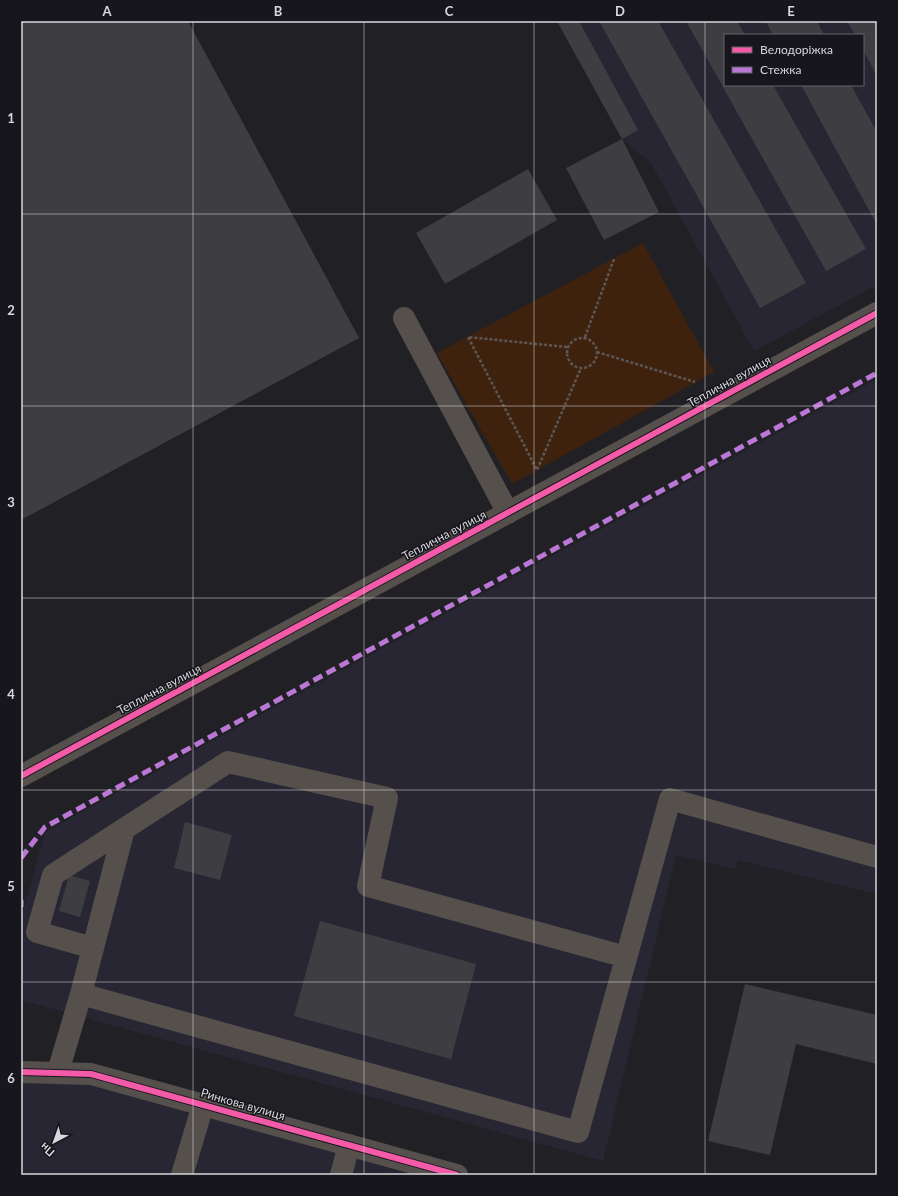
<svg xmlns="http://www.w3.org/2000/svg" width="898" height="1196" viewBox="0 0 898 1196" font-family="Lato,sans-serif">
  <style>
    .built { fill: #282632; fill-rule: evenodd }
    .green { fill: #3f220e }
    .building { fill: #3e3e42 }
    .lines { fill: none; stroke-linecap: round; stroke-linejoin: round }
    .path { stroke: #5c5756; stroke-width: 2.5; stroke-dasharray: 3 2; stroke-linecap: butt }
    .minor { stroke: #56504d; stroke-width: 22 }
    .quiet { stroke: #ba77d6; stroke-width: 5; stroke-dasharray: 10 5; stroke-linecap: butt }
    .cycleway-casing { stroke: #17161d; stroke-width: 8 }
    .cycleway { stroke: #f35aa7; stroke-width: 6 }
    .grid { fill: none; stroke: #d8d7dc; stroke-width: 1; stroke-opacity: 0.55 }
    .labels { text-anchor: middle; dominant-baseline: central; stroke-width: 3; stroke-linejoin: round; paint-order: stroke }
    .street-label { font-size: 12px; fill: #d8d7dc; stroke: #17161d }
    .neatline { fill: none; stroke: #d8d7dc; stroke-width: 1.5 }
    .grid-label { font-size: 13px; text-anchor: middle; font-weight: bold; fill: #d8d7dc }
  </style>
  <rect width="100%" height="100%" fill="#212125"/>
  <path class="built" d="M557 21H877V285L754 351 651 163 622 139ZM725 35H863V85H725Z
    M877 379V894L738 860 735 869 676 855 603 1161 21 1000V919L45 832Z
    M21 1072 91 1074 457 1175H21Z"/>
  <path class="green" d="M643 243 714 372 512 484 437 353Z"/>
  <path class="building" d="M21 21H188L359 338 21 520Z
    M557 21H579L638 130 622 139Z
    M599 21H658L806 283 760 308Z
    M686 21H737L745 35H725V85H773L866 249 826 271Z
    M766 21H817L824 35H773Z
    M849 21H877V76L863 50V35H855L848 22Z
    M801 85H851L877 132V225Z
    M622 139 659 212 604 240 566 168Z
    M528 169 557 220 445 284 416 233Z
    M185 822 232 835 220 880 174 868Z
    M69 875 90 881 80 917 59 911Z
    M320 921 476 964 451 1059 294 1016Z
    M745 984 877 1015V1064L796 1044 770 1155 708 1141Z"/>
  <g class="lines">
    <path class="path" d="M585 337 614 259
      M567 353a15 15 0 1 1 30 0a15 15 0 1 1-30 0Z
      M567 347 468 337 537 470 581 368
      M597 352 695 382"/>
    <path class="minor" d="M404 318 508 513
      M21 776 877 313
      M93 948 37 932 53 875 124 829
      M81 994 578 1132 670 799 877 857
      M21 1072 91 1074 457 1175
      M58 1072 81 994 124 829 228 762 387 798 368 886 626 957
      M182 1175 203 1105
      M341 1175 349 1145"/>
    <path class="quiet" d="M21 858 45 827 877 373
      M21 900V907"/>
    <defs>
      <path id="cycleway" d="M21 776 877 313
        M21 1072 91 1074 457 1175"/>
    </defs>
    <use href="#cycleway" class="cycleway-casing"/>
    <use href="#cycleway" class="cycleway"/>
  </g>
  <path class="grid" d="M193 21V1175M364 21V1175M534 21V1175M705 21V1175M21 214H877M21 406H877M21 598H877M21 790H877M21 982H877"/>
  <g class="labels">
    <g class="street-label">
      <text transform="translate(729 381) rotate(-29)">Теплична вулиця</text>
      <text transform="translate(444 535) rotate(-28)">Теплична вулиця</text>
      <text transform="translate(159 689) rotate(-28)">Теплична вулиця</text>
      <text transform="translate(243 1104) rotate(16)">Ринкова вулиця</text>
    </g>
  </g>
  <rect width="898" height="1196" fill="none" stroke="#17161d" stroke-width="44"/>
  <rect x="724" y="34" width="140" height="52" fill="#17161d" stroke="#646369"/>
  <rect x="732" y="47" width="20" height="6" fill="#f35aa7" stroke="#646369"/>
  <text x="760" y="54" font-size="12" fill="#d8d7dc">Велодоріжка</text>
  <rect x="732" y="67" width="20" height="6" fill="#ba77d6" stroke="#646369"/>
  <text x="760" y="74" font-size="12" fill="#d8d7dc">Стежка</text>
  <g transform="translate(54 1142) rotate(221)" stroke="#17161d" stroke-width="3" paint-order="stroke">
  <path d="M0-3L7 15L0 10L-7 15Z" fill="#d8d7dc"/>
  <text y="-6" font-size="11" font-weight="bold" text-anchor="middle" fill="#d8d7dc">Пн</text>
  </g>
  <rect x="22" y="22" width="854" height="1152" class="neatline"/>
  <g class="grid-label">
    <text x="107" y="16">A</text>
    <text x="278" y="16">B</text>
    <text x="449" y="16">C</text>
    <text x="620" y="16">D</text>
    <text x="791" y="16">E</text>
    <text x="11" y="123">1</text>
    <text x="11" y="315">2</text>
    <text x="11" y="507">3</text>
    <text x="11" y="699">4</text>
    <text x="11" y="891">5</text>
    <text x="11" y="1083">6</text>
  </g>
</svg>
